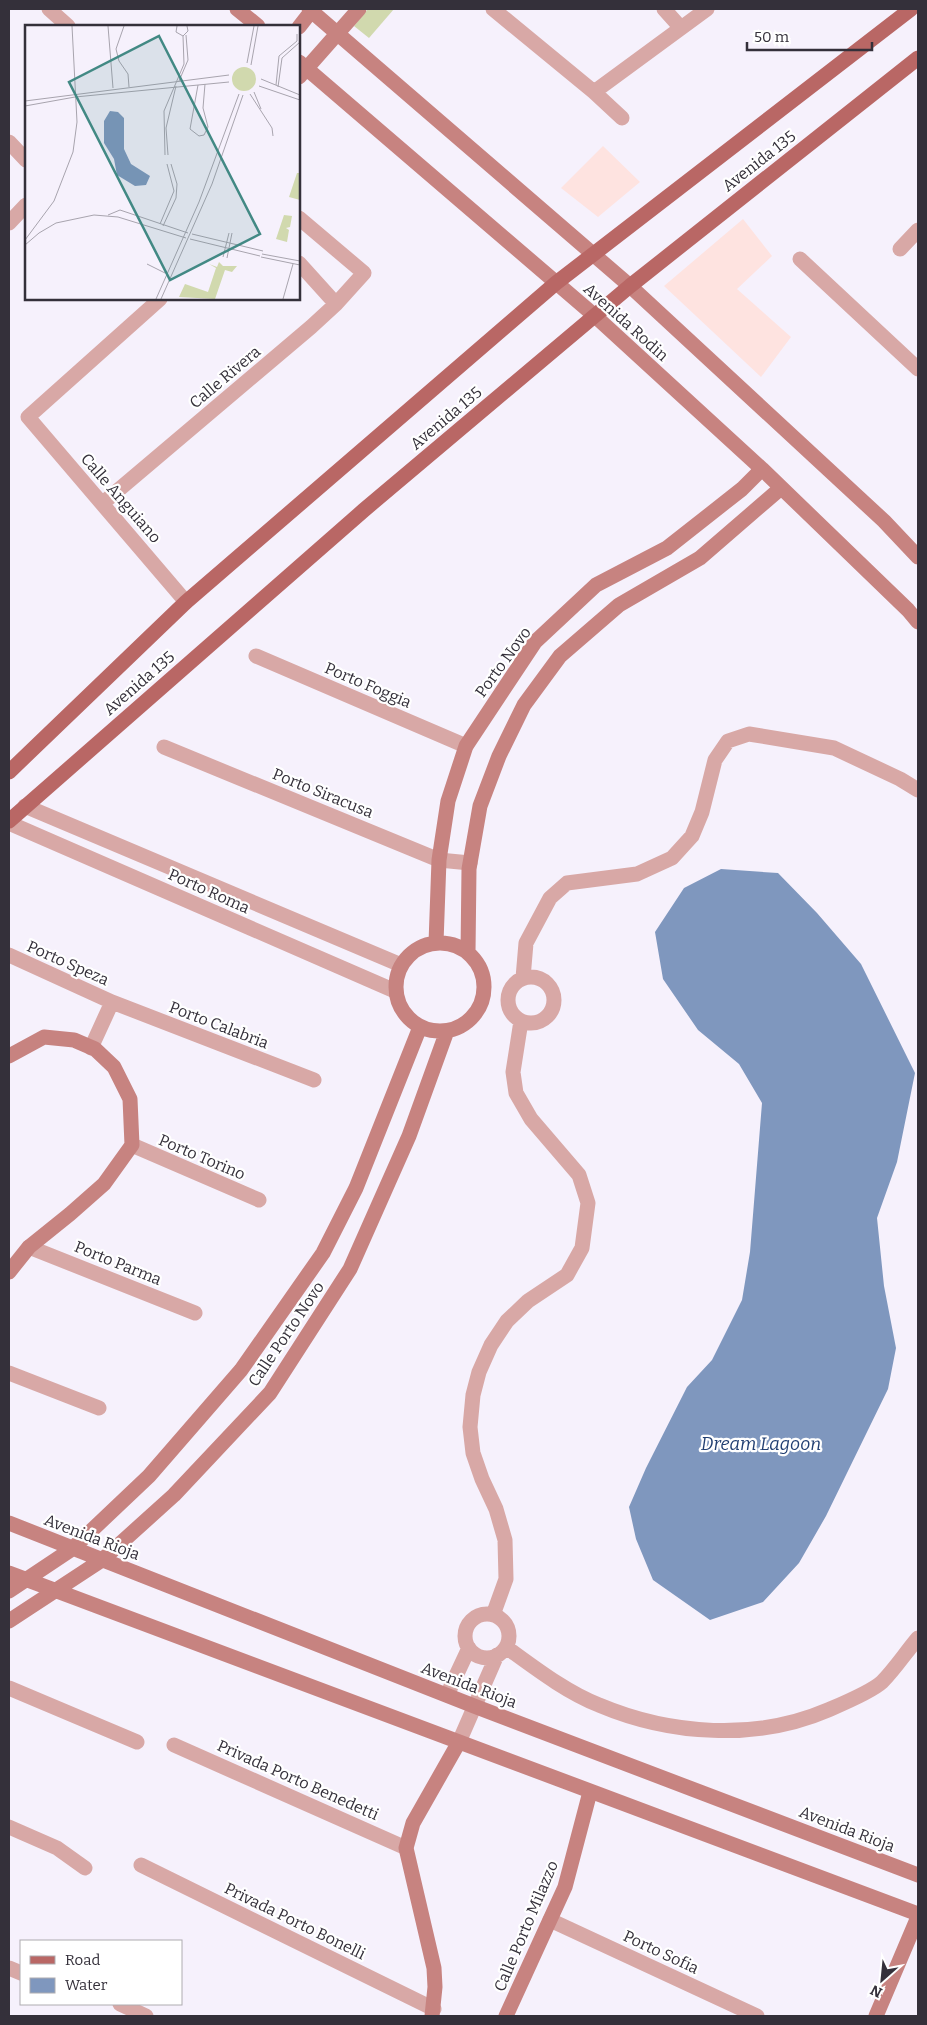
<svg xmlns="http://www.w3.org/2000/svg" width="927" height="2025" viewBox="0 0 927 2025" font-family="Bitter,serif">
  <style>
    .commercial { fill: #fee3e0 }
    .green { fill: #d1d9ae }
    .water { fill: #7f97be }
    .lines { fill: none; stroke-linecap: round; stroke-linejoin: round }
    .street { stroke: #d8a8a6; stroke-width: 15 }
    .secondary { stroke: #c78380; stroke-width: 15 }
    .primary { stroke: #b96765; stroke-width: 15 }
    .labels { text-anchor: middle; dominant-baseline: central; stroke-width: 4.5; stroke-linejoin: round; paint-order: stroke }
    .street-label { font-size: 16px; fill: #34303a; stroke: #fff }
    .water-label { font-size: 18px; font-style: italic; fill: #213f72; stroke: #fff }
    .inset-road { fill: none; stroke: #a8a4ae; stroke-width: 1 }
    .view { fill: #428984; fill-opacity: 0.15; stroke: #428984; stroke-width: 2.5 }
    .inset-edge { fill: none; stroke: #34303a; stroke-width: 2.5 }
  </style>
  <rect width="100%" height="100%" fill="#f6f1fc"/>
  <path class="commercial" d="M603 146 640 182 598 217 561 188Z
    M743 219 772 256 737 289 791 337 761 377 664 286Z"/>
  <path class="green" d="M368 9H394L369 38 354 26Z"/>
  <path class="water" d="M721 869 778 873 817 913 861 964 915 1073 897 1162 877 1218 884 1286 896 1348 888 1389 826 1516 799 1563 763 1602 710 1620 653 1580 636 1539 629 1507 646 1468 687 1387 712 1360 742 1300 750 1252 762 1103 739 1064 698 1030 663 979 655 932 684 888Z"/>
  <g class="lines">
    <path class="street" d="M49 9 68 26
      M493 9 594 92 622 118
      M664 9 681 28
      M594 92 707 9
      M9 142 26 160
      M9 223 26 205
      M900 249 918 230
      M800 259 918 369
      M299 263 336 304
      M160 299 28 417 186 602
      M103 503 311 327 336 304 364 273 299 218
      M256 656 466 746
      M164 747 439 860 470 863
      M25 806 401 965
      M9 823 395 991
      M9 955 112 1002 314 1080
      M508 1000a23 23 0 1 1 46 0a23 23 0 1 1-46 0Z
      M523 978 526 943 550 898 567 883 637 874 672 858 692 836 702 812 715 760 728 741 749 734 834 748 900 779 918 790
      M91 1048 112 1002
      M132 1145 259 1200
      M29 1247 195 1313
      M9 1373 99 1408
      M465 1636a22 22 0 1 1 44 0a22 22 0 1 1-44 0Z
      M493 1615 506 1579 505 1540 496 1509 482 1479 473 1453 470 1427 473 1395 479 1372 491 1345 507 1321 528 1301 567 1275 582 1248 588 1203 579 1175 531 1119 516 1093 513 1072 521 1021
      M506 1647C535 1668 566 1692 599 1705 670 1735 756 1741 828 1710 842 1704 871 1692 882 1682 895 1669 906 1652 918 1638
      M9 1688 137 1742
      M447 1695 469 1648
      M459 1742 497 1655
      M174 1745 406 1848
      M9 1827 57 1848 85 1868
      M141 1865 434 2009
      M550 1920 757 2016
      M9 1968 21 1973
      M120 2004 146 2016"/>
    <path class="secondary" d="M237 9 258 26
      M309 9 630 286 884 521 918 557
      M299 27 313 9
      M299 62 595 316 762 469 908 610 918 622
      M299 77 359 9
      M396 987a44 44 0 1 1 88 0a44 44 0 1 1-88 0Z
      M436 943 439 860 448 801 466 746 535 642 596 585 667 548 742 489 762 469
      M468 953 469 869 480 806 499 756 524 705 560 656 619 605 700 558 781 488
      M9 1056 44 1037 74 1040 95 1049 114 1067 130 1099 132 1145 104 1184 70 1214 29 1247 9 1272
      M9 1523 474 1706 918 1875
      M9 1573 918 1914
      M9 1591 72 1549 149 1476 241 1370 323 1253 356 1188 420 1027
      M9 1621 102 1560 174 1495 270 1393 350 1269 409 1136 447 1031
      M432 2016 435 1987 434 1968 406 1848 413 1823 459 1742
      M506 2016 565 1887 590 1792
      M876 2016 918 1917"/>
    <path class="primary" d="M9 772 186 602 556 283 911 9
      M9 821 364 510 630 286 918 58"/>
  </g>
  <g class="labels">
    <g class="street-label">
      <text transform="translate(759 161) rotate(-38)">Avenida 135</text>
      <text transform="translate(626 322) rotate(42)">Avenida Rodin</text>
      <text transform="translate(225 377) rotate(-40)">Calle Rivera</text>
      <text transform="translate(446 418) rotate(-40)">Avenida 135</text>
      <text transform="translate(121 498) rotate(49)">Calle Anguiano</text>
      <text transform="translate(503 662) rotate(-54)">Porto Novo</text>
      <text transform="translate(139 683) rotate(-41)">Avenida 135</text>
      <text transform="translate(368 685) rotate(23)">Porto Foggia</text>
      <text transform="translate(323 793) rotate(22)">Porto Siracusa</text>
      <text transform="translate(209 891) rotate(24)">Porto Roma</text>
      <text transform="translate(68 963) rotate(24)">Porto Speza</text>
      <text transform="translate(219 1025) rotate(21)">Porto Calabria</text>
      <text transform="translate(202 1157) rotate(23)">Porto Torino</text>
      <text transform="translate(118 1263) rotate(22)">Porto Parma</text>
      <text transform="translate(286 1334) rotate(-56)">Calle Porto Novo</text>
      <text transform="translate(92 1537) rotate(21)">Avenida Rioja</text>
      <text transform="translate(469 1685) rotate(21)">Avenida Rioja</text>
      <text transform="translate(298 1780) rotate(24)">Privada Porto Benedetti</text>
      <text transform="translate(847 1829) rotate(21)">Avenida Rioja</text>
      <text transform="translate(295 1921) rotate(26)">Privada Porto Bonelli</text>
      <text transform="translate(526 1926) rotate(-67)">Calle Porto Milazzo</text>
      <text transform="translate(661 1952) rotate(25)">Porto Sofia</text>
    </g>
    <g class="water-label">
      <text x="761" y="1444">Dream Lagoon</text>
    </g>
  </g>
  <g transform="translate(25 25)">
    <rect width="275" height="275" fill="#f6f1fc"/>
    <path d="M207 54a12 12 0 1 1 24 0a12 12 0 1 1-24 0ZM272 148H275V175L264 172ZM259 190 267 191 265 202 261 203 264 205 262 217 251 214ZM194 237 198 241H212L207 247 200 245 190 274 154 272 160 259 183 267 191 243 184 239 192 242Z" fill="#d1d9ae"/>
    <path d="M85 86 93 87 99 93V124L106 139 125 151 121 160 110 161 92 150 89 134 79 118V96Z" fill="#7f97be"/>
    <path class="inset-road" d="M83 1 88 63M99 1 91 24 94 36 103 49 104 62M152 1 151 7 158 11 163 6 162 1M222 38 229 1M226 40 233 1M236 54 275 70M154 56 163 35 161 10M173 60 165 104 174 111 179 110 183 102 178 83 180 59M251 60 254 31 272 16V9M234 61 275 75M253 62 257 33 275 17M229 67 236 84M225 69 247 103 248 111M0 76 204 50M0 81 50 72 204 57M140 130 139 86 159 39 158 11M143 130 141 103 151 61M83 190 95 185 163 208M135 199 149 166 142 139M138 201 151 173 152 159 146 139M167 209 238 226M165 214 235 231M0 215 29 176 48 127 52 97 47 1M0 220 14 208 31 198 69 190 93 192 161 213M237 229 275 236M198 232 204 208M236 232 275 240M202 233 207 208M122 239 140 248M131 274 174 177 214 69M136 274 187 159 218 70M258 274 268 239"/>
    <path class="view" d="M134 11 235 209 145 255 44 57Z"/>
    <rect width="275" height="275" class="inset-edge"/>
  </g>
  <rect width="927" height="2025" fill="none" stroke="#34303a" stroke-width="20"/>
  <rect x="20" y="1940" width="162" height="65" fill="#ffffff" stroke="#aeacb0"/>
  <rect x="30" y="1956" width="25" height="8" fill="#b96765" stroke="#aeacb0"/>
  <text x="65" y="1965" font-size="15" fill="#34303a">Road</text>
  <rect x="30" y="1978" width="25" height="15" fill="#7f97be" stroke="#aeacb0"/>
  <text x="65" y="1990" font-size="15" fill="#34303a">Water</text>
  <g transform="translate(882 1980) rotate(207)" stroke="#ffffff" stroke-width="4" paint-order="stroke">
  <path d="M0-4L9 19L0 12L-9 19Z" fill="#34303a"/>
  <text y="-8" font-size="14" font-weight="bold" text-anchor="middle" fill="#34303a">N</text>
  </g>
  <path d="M747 42v8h125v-8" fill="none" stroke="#34303a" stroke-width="2.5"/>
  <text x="754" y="42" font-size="15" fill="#34303a" stroke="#ffffff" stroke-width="4" paint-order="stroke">50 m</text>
</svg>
